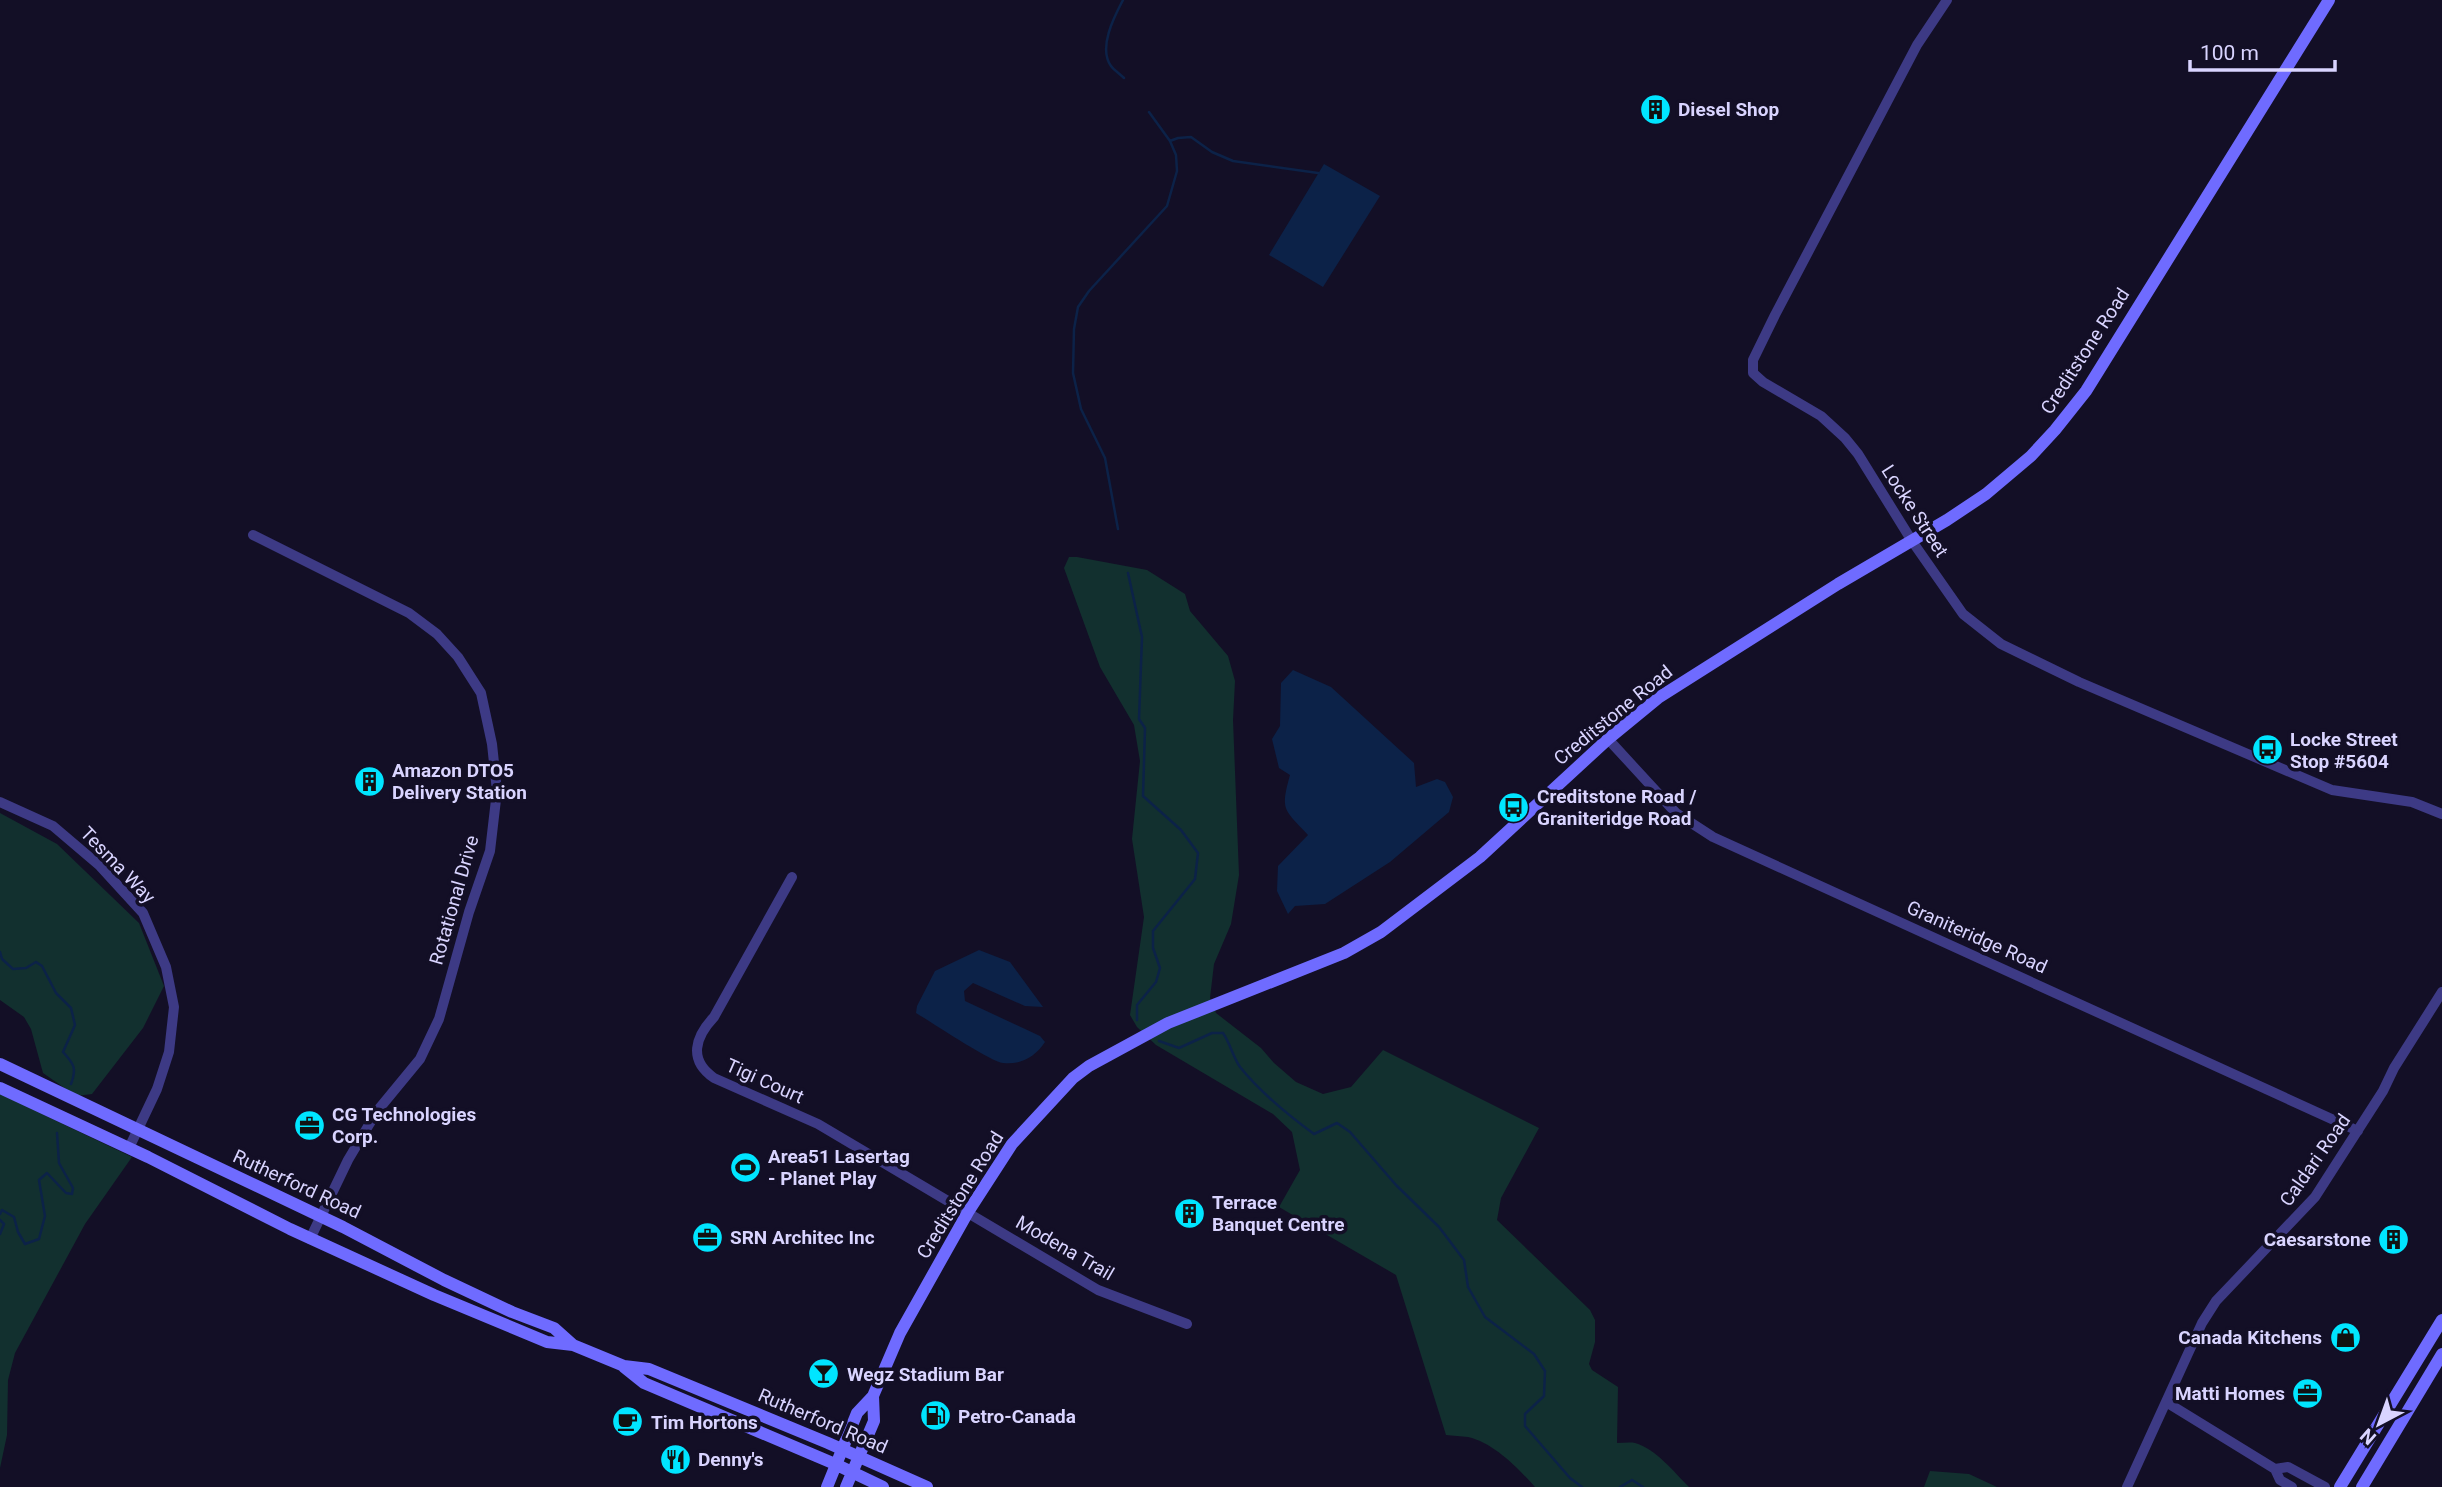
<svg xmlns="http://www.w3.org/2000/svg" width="2442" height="1487" viewBox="0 0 2442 1487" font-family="Roboto,sans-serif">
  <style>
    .green { fill: #12302f }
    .water { fill: #0c2248 }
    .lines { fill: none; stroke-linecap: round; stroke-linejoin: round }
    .stream { stroke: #0c2248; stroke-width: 2.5 }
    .street { stroke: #3d3a85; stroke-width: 10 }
    .secondary { stroke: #6f6bff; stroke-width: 12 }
    .labels { text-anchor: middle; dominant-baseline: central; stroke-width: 7; stroke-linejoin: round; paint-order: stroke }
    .poi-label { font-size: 19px; font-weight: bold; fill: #d9d4ff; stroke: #130f26; text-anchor: start }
    .street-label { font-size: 19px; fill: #d9d4ff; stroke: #130f26 }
  </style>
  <rect width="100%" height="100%" fill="#130f26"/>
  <path class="green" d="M1069 557H1077L1147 570 1185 594 1190 611 1228 656 1235 681 1233 720 1239 875 1231 924 1214 964 1210 998 1216 1013 1261 1048 1274 1063 1296 1082 1323 1094 1351 1087 1383 1050 1539 1128 1501 1198 1497 1220 1590 1310 1595 1320V1342L1589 1364 1592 1370 1618 1387 1617 1443C1623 1443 1630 1442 1635 1443 1656 1449 1674 1472 1689 1487H1535C1518 1468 1494 1443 1468 1437 1461 1436 1453 1436 1446 1435L1396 1275 1279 1207 1300 1170 1292 1132 1273 1114 1156 1045 1137 1027 1130 1015 1144 917 1132 839 1140 761 1134 725 1100 667 1064 568Z
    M0 813 57 844 139 923 164 986 143 1028 92 1094 76 1096 43 1073 31 1029 24 1017 0 1000Z
    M0 1094 132 1157 85 1224 15 1353 8 1380 7 1435 0 1468Z
    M1930 1471 1969 1474 1997 1487H1924Z"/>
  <path class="water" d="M1324 164 1380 196 1323 287 1269 255Z
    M1293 670 1331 687 1414 763 1416 787 1437 779 1445 782 1453 797 1449 812 1390 862 1325 904 1295 906 1288 914 1277 891 1278 866 1308 835C1284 809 1280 811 1290 775L1279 768 1272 739 1280 726 1281 683Z
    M979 950 1010 962 1043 1007 1025 1006 973 983 964 991 965 1001 1040 1036 1045 1042C1035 1057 1021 1065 1003 1063 991 1062 931 1022 916 1013L917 1006 935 971Z"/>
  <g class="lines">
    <path class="stream" d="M1123 0C1114 17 1098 48 1111 66 1114 70 1120 74 1124 78
      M1170 141 1178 138 1191 137 1212 152 1233 161 1318 173
      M1118 529 1105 458 1081 409 1073 373 1074 329 1078 307 1089 291 1167 206 1177 171 1176 155 1170 141 1149 112
      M1128 573 1142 637 1139 719 1145 728 1143 796 1181 830 1198 853 1195 879 1153 931V948L1160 968 1156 982 1137 1005V1020
      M0 952 2 959 13 969 26 968 36 962 42 966 56 993 71 1008 75 1025 63 1052C74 1064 77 1068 71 1084
      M1159 1041 1179 1048 1212 1033H1223C1230 1043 1233 1057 1240 1067 1261 1093 1288 1115 1314 1134L1337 1123 1350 1132 1396 1185 1439 1227 1464 1260 1468 1287 1485 1317 1534 1354 1545 1371 1544 1396 1525 1414V1426L1570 1478 1582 1487
      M0 1214 2 1210 14 1217 18 1232 25 1244 39 1239 45 1216 39 1180 47 1173 66 1193 72 1194 73 1188 59 1163 57 1133
      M0 1220 4 1224 0 1234
      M1620 1487 1632 1480 1643 1487"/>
    <path class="street" d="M1947 0 1917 45 1775 315 1753 360V373L1763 382 1821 416 1845 438 1858 454 1912 541 1963 614 2001 644 2079 682 2332 790 2412 802 2442 814
      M253 535 409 613 437 634 458 657 481 693 492 744 497 791 490 851 469 912 439 1019 420 1059 378 1110 367 1128 348 1160 310 1239
      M1608 739 1676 813 1713 837 2358 1131
      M0 802 53 826 100 866 143 913 166 967 174 1007 169 1052 157 1089 129 1148
      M792 877 714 1017C695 1037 688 1060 714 1078L818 1124 1098 1290 1187 1324
      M2166 1402 2275 1469 2280 1480 2292 1487
      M2275 1469 2288 1467 2325 1487
      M2127 1487 2202 1323 2216 1301 2315 1197 2383 1091 2394 1068 2442 992"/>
    <path class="secondary" d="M0 1064 343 1227 444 1280 512 1312 554 1328 573 1345
      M0 1088 148 1157 290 1229 434 1295 547 1342 573 1345 624 1366 649 1369 828 1443 927 1487
      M624 1367 644 1383 835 1464 883 1487
      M827 1487 857 1413 873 1396
      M846 1487 874 1421 873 1396 900 1333 968 1212 1012 1144 1073 1078 1089 1066 1168 1023 1344 953 1381 932 1480 857 1608 739 1658 698 1838 584 1947 520 1986 494 2031 456 2055 430 2086 391 2329 0
      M2340 1487 2442 1320
      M2362 1487 2442 1354"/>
  </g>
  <defs>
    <symbol id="building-disc" viewBox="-11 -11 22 22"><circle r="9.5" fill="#00e5ff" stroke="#130f26"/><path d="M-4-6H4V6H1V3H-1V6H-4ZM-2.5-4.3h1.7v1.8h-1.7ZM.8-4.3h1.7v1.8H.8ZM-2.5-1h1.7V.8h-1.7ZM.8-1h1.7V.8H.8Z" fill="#111"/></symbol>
    <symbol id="bus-disc" viewBox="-11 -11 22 22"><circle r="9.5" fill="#00e5ff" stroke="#130f26"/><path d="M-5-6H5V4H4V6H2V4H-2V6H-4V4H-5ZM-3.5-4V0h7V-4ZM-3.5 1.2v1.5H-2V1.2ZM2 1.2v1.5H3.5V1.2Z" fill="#111"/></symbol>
    <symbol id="office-disc" viewBox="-11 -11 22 22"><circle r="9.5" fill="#00e5ff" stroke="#130f26"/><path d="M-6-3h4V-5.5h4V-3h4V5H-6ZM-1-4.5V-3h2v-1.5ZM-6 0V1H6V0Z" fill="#111"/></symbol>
    <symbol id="stadium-disc" viewBox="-11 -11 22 22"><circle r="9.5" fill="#00e5ff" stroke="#130f26"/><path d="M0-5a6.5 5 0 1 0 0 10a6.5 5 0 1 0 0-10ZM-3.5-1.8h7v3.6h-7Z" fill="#111"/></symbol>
    <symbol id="shop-disc" viewBox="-11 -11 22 22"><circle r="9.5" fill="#00e5ff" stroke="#130f26"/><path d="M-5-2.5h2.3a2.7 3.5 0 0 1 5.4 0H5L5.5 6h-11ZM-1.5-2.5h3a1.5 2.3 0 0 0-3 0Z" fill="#111"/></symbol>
    <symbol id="bar-disc" viewBox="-11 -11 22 22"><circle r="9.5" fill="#00e5ff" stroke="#130f26"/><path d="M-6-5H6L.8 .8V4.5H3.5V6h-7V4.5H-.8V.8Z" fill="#111"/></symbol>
    <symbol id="fuel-disc" viewBox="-11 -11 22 22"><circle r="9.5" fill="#00e5ff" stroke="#130f26"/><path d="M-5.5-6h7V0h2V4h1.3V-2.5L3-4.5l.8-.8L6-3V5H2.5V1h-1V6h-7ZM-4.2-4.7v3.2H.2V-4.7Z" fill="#111"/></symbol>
    <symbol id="cafe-disc" viewBox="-11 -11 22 22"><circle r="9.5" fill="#00e5ff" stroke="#130f26"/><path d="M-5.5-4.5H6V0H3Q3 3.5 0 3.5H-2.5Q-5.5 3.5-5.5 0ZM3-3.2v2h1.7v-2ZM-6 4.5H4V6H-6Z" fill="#111"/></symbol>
    <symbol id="restaurant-disc" viewBox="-11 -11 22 22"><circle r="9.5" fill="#00e5ff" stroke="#130f26"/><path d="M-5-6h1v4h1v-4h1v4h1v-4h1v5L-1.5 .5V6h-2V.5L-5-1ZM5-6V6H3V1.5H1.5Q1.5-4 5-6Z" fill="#111"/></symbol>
  </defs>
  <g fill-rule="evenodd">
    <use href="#building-disc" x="1638" y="92" width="35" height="35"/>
    <use href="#bus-disc" x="2250" y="732" width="35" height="35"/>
    <use href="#building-disc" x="352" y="764" width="35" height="35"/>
    <use href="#bus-disc" x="1496" y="790" width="35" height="35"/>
    <use href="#office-disc" x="292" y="1108" width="35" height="35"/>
    <use href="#stadium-disc" x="728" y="1150" width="35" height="35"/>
    <use href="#building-disc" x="1172" y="1196" width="35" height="35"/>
    <use href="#office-disc" x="690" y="1220" width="35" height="35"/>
    <use href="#building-disc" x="2376" y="1222" width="35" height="35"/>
    <use href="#shop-disc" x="2328" y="1320" width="35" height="35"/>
    <use href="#bar-disc" x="806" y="1356" width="35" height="35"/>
    <use href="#office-disc" x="2290" y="1376" width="35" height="35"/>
    <use href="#fuel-disc" x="918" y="1398" width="35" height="35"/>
    <use href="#cafe-disc" x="610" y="1404" width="35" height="35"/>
    <use href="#restaurant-disc" x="658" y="1442" width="35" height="35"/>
  </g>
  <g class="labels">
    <g class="poi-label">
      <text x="1678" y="109">Diesel Shop</text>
      <text x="2290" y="739">Locke Street<tspan x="2290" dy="22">Stop #5604</tspan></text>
      <text x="392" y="770">Amazon DTO5<tspan x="392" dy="22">Delivery Station</tspan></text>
      <text x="1537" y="796">Creditstone Road /<tspan x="1537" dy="22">Graniteridge Road</tspan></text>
      <text x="332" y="1114">CG Technologies<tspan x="332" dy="22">Corp.</tspan></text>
      <text x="768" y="1156">Area51 Lasertag<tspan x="768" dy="22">- Planet Play</tspan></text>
      <text x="1212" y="1202">Terrace<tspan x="1212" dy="22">Banquet Centre</tspan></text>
      <text x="730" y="1237">SRN Architec Inc</text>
      <text x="2371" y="1239" text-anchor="end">Caesarstone</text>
      <text x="2322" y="1337" text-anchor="end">Canada Kitchens</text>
      <text x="847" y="1374">Wegz Stadium Bar</text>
      <text x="2285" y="1393" text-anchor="end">Matti Homes</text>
      <text x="958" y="1416">Petro-Canada</text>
      <text x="651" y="1422">Tim Hortons</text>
      <text x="698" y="1459">Denny's</text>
    </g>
    <g class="street-label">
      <text transform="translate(2085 351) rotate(-57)">Creditstone Road</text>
      <text transform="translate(1915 511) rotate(57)">Locke Street</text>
      <text transform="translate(1613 715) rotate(-39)">Creditstone Road</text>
      <text transform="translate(118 865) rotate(46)">Tesma Way</text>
      <text transform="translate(454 900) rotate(-74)">Rotational Drive</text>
      <text transform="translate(1977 937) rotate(24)">Graniteridge Road</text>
      <text transform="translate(765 1081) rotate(24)">Tigi Court</text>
      <text transform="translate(2315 1160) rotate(-55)">Caldari Road</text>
      <text transform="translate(297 1184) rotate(25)">Rutherford Road</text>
      <text transform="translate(960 1195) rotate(-58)">Creditstone Road</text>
      <text transform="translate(1065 1248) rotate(30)">Modena Trail</text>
      <text transform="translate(823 1421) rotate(23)">Rutherford Road</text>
    </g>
  </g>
  <g transform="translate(2379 1424) rotate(221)" stroke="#130f26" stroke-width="5" paint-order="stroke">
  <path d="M0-5L12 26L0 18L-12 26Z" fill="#d9d4ff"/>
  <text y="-10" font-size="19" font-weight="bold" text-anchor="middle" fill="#d9d4ff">N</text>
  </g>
  <path d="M2190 60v10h145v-10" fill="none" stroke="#d9d4ff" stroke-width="3.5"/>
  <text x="2200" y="60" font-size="21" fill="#d9d4ff" stroke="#130f26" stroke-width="5" paint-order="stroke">100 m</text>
</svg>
